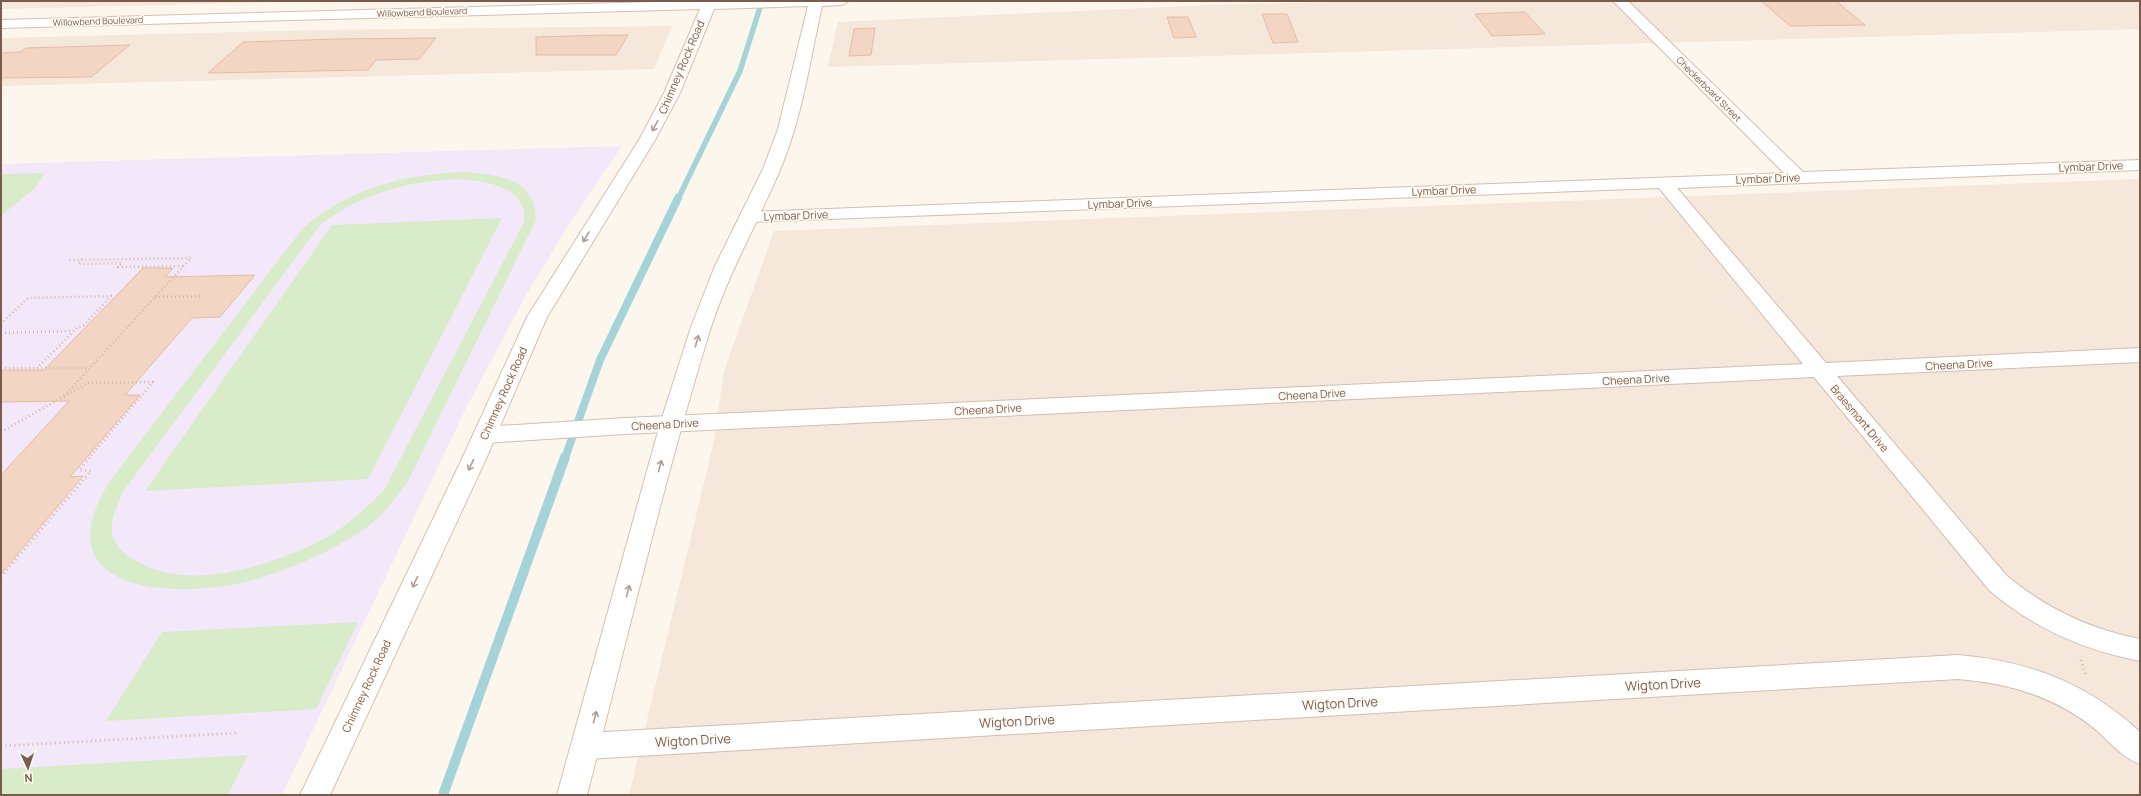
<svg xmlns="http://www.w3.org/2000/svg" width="2141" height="796" viewBox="0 0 2141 796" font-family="Manrope,sans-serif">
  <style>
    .residential { fill: #f5e8da }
    .education { fill: #f3e8fa }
    .green { fill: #d8ecc9; fill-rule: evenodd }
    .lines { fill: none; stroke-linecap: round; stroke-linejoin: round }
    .stream-far2 { stroke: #a5d3da; stroke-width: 5.5 }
    .stream-far1 { stroke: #a5d3da; stroke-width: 8 }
    .stream { stroke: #a5d3da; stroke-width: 10 }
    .building { fill: #f3d5c3; stroke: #e6bba3 }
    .minor-casing { stroke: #d1beb0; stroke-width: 2 }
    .secondary-casing { stroke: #d6c0b0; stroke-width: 2 }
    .path-far1 { stroke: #d9b8a5; stroke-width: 2.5; stroke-dasharray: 1 3; stroke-linecap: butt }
    .path { stroke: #d9b8a5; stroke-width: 3; stroke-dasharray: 1 3.5; stroke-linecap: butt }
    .minor { fill: #fff; fill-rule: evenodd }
    .secondary { fill: #fff; fill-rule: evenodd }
    .oneway { stroke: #af9d94 }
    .labels { text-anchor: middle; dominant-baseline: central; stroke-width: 3; stroke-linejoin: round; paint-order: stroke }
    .far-street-label { font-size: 9px; fill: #7a5c4d; stroke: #fffaf3 }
    .street-label { font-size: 11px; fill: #7a5c4d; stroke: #fffaf3 }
    .near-street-label { font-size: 13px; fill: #7a5c4d; stroke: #fffaf3 }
  </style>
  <rect width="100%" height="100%" fill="#fdf6ec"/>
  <path class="residential" d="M1 1H311L1 9Z
    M1368 1H2140V29L828 67 838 22 1210 5Z
    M672 26 654 69 1 86V38L320 30Z
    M2140 179V795H629L713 445 724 371 774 231Z"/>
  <path class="education" d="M622 146 570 223 526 295 466 408 282 795H1V164Z"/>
  <path class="green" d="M465 172C498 175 536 178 536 220L407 483C396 497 385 513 371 524 341 547 296 567 260 578 187 601 36 597 110 481L303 228C349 188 406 174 465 172ZM460 179C485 181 529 187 524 222L384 490C362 513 339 533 310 546 259 569 183 592 133 559 124 554 114 544 112 534 110 520 118 505 122 493L320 225C361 193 409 181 460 179Z
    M45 173 34 189 1 216V174Z
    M502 218 368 479 145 491 332 225Z
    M358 622 316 709 106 721 162 632Z
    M248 755 228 795H1V769Z"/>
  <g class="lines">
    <path class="stream-far2" d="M678 199 740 71 762 1"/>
    <path class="stream-far1" d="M565 458 600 360 678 198"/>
    <path class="stream" d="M443 795 565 457"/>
  </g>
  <path class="building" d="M1761 1H1836L1865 25 1790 26Z
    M1525 12 1545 34 1492 36 1475 14Z
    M1262 14H1287L1298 42 1273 43Z
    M1167 17H1188L1196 37 1174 38Z
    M875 28 871 55 849 56 854 29Z
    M608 35H628L616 55H536V37Z
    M436 38 419 59 376 60 368 70 208 73 243 42 337 39Z
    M130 45 91 77 1 78V53L20 52 26 48Z
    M143 268H173L165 277 255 275 220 317 192 318 125 395H140L70 477 83 476 1 574V475L69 401 1 402V370H44Z"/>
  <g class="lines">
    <defs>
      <path id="minor" d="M1613 1H1628L1803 172 2140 160V170L1677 188 1826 363 2140 348V362L1837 376 2007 576C2047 609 2089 629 2140 639V661C2083 650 2033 628 1989 590L1814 377 625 434 484 443 476 441 473 435 476 429 484 427 625 418 1803 364 1659 188 748 222 742 221 739 217 742 213 748 212 1784 173Z
        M1958 655C2029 661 2087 683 2140 732V764C2120 757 2106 737 2090 725 2050 695 2007 683 1958 679L587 759 577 755 572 746 577 737 587 733Z"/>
      <path id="secondary" d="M691 1H849L842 5 822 6C810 60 802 119 780 170 757 224 728 274 710 330 663 483 627 640 587 795H557L660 424 691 327 715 266 763 169 778 129 808 6 714 9 680 93 655 140 547 317 485 461 330 795H300L461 461 527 317 639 140 664 93 700 9 1 28V20Z"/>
    </defs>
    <use href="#minor" class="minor-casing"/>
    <use href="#secondary" class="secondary-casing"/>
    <path class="path-far1" d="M82 259 78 264 122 263 118 267 183 266
      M155 297 203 296
      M1 324 28 298 111 296 84 325 77 328 37 368
      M1 333 72 331
      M1 368H89
      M64 396 191 258 69 260
      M1 432 88 383 153 382 89 458"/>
    <path class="path" d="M1 577 91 471 79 470 90 457
      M2081 660 2086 676
      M1 746 236 733"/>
    <use href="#minor" class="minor"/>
    <use href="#secondary" class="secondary"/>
  </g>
  <defs><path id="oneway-shaft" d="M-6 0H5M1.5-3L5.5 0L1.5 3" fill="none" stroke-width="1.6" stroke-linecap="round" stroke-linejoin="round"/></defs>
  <g class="oneway">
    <use href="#oneway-shaft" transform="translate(655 126) rotate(118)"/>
    <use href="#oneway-shaft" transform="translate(586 237) rotate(121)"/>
    <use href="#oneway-shaft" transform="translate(697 341) rotate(-73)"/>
    <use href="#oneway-shaft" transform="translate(471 465) rotate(115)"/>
    <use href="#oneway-shaft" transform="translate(660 466) rotate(-75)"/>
    <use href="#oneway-shaft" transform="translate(415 582) rotate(115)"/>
    <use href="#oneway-shaft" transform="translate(628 591) rotate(-75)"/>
    <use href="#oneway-shaft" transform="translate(595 717) rotate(-75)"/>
  </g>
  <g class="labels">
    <g class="far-street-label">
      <text transform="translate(422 12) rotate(-2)">Willowbend Boulevard</text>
      <text transform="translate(98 21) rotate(-2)">Willowbend Boulevard</text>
      <text transform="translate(1709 89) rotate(45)">Checkerboard Street</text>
    </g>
    <g class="street-label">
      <text transform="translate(681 67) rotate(-67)">Chimney Rock Road</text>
      <text transform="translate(2091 166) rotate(-2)">Lymbar Drive</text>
      <text transform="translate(1768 178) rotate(-2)">Lymbar Drive</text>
      <text transform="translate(1444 190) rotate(-2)">Lymbar Drive</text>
      <text transform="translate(1120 203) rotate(-2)">Lymbar Drive</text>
      <text transform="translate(796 215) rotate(-2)">Lymbar Drive</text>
      <text transform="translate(1959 364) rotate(-3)">Cheena Drive</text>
      <text transform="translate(1636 379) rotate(-3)">Cheena Drive</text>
      <text transform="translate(503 393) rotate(-66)">Chimney Rock Road</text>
      <text transform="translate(1312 394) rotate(-3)">Cheena Drive</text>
      <text transform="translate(988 409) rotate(-3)">Cheena Drive</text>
      <text transform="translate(1860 418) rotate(50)">Braesmont Drive</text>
      <text transform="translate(665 424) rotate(-3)">Cheena Drive</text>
      <text transform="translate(366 686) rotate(-65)">Chimney Rock Road</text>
    </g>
    <g class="near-street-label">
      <text transform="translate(1663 684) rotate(-3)">Wigton Drive</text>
      <text transform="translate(1340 703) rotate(-3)">Wigton Drive</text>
      <text transform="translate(1017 721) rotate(-3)">Wigton Drive</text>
      <text transform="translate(693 740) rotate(-3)">Wigton Drive</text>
    </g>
  </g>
  <rect width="2141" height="796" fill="none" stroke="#7a5c4d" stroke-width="4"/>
  <g transform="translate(28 768) rotate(177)" stroke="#fffaf3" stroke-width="3" paint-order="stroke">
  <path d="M0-3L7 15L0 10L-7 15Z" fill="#7a5c4d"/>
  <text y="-6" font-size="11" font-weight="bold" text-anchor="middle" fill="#7a5c4d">N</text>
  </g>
</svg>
